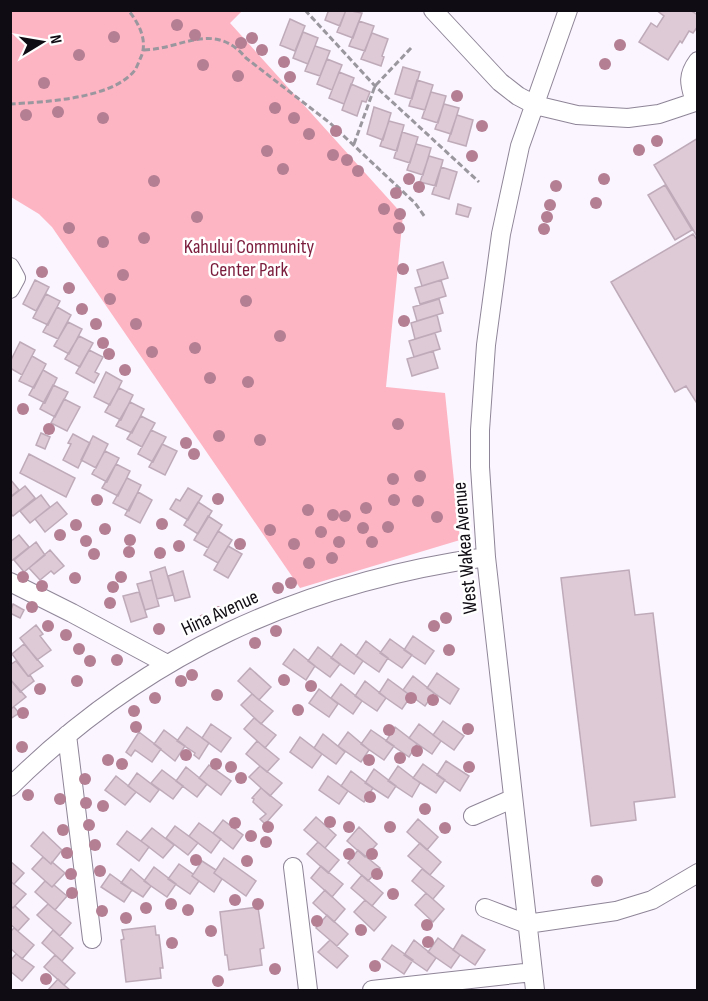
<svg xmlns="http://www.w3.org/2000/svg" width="708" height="1001" viewBox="0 0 708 1001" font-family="'Sofia Sans Condensed',sans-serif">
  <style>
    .green { fill: #fdb4c3 }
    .building { fill: #dec9d7; stroke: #beaab8; stroke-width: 1.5 }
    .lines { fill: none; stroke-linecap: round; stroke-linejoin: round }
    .minor-casing { stroke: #8f8598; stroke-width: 20 }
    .path { stroke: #9b979f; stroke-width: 3; stroke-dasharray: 6 3; stroke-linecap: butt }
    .minor { stroke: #fff; stroke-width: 18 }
    .tree { fill: #b47e93 }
    .labels { text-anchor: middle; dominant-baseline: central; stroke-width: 5; stroke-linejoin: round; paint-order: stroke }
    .park-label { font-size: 20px; fill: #7b1c3c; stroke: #fff }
    .street-label { font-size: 20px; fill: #100c13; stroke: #fff }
  </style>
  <rect width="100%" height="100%" fill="#faf5fe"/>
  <path class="green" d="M10 11H242L230 23 403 215 386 387 445 393 460 540 300 588 52 227 39 214 11 197Z"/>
  <path class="building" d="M330 10H346L340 26 325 20 328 12Z
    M346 10 362 13 353 38 337 32Z
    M656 10H690L698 15V26L693 33 689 31 682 43 680 41 668 60 639 42 651 23 657 27 664 16Z
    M290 19 305 26 295 51 280 45Z
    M359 21 374 26 365 51 349 46Z
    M303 32 318 38 308 64 293 58Z
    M372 33 388 39 382 56 384 57 381 66 361 59Z
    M315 46 330 51 320 76 305 71Z
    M327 59 342 65 332 90 317 84Z
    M403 67 420 72 412 99 395 94Z
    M339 72 354 78 344 104 329 98Z
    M417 80 433 85 425 110 409 106Z
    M351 84 370 92 366 102 362 101 357 116 342 110Z
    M431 92 446 96 438 123 422 118Z
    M444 104 459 108 451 134 435 129Z
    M374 107 391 113 383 140 367 134Z
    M457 115 473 120 466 146 448 141Z
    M389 121 404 125 397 151 380 146Z
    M402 132 418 137 410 163 394 158Z
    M698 138V238L654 165Z
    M416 144 431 148 423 175 407 170Z
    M429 156 443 160 436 186 420 182Z
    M441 167 457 172 449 199 432 194Z
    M665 185 692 230 675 240 648 195Z
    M458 204 471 208 468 217 456 214Z
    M693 234 698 241V405L686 386 675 392 611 282Z
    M443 262 448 278 422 286 417 270Z
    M35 280 49 287 36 311 23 304Z
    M441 280 446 296 420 304 415 288Z
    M46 294 60 301 48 325 33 318Z
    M439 299 443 313 417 321 413 307Z
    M57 307 71 315 58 339 43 332Z
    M437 315 441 331 415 339 411 323Z
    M68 322 82 329 69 354 54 346Z
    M435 333 440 349 414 357 409 341Z
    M79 336 93 343 80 367 65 359Z
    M20 342 35 350 22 375 10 368V362Z
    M89 350 103 357 95 372 99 374 94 383 76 373Z
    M433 351 438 368 412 376 407 359Z
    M32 356 46 364 34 388 19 381Z
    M43 370 57 378 45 403 29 395Z
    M106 372 122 381 110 405 94 397Z
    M53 385 68 392 55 417 40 409Z
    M119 388 133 395 121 420 105 412Z
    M64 399 80 407 67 431 51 423Z
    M130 402 144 409 132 433 116 426Z
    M141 416 155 423 142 447 127 439Z
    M151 430 166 437 153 462 138 454Z
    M41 433 50 437 45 449 36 445Z
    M73 434 90 443 78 468 63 460 71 444 68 443Z
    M93 436 108 444 96 468 81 460Z
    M162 444 177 451 165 475 149 467Z
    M105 451 119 458 107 482 92 474Z
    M29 454 75 478 66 497 20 473Z
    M116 464 130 471 118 496 102 488Z
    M127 478 141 485 129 511 113 503Z
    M10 479 19 490 10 497Z
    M25 486 35 498 13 516 10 513V498Z
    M188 488 202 496 188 520 170 509 176 499 180 501Z
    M138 492 152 500 140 523 125 515Z
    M41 495 50 507 30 523 20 511Z
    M57 502 67 514 45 532 35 519Z
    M198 502 212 511 198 534 184 525Z
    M208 516 222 525 208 548 194 540Z
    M218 531 232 540 218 563 204 555Z
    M19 535 29 547 10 562V542Z
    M36 542 45 555 24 572 14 560Z
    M228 546 242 554 228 578 214 570Z
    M50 550 64 566 54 574 51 571 40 580 29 568Z
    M165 567 173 595 157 599 150 572Z
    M629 570 635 615 653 613 675 797 634 802 636 820 591 826 561 578Z
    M183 571 190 597 175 601 168 576Z
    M152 580 159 606 145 610 137 584Z
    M139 592 147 617 131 622 123 596Z
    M13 604 24 610 20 618 10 613Z
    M36 625 43 634 40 636 51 650 37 660 20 638Z
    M413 636 434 651 425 664 404 650Z
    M390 639 412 655 402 668 380 653Z
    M366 641 388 658 379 672 356 656Z
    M24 644 43 666 28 676 12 654Z
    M341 644 363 661 354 674 331 658Z
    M318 647 340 664 330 677 308 661Z
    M294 649 315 666 306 680 283 664Z
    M16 661 28 676 30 675 34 681 20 692 10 679V665Z
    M250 668 271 687 259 700 238 681Z
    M437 673 459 689 450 704 427 688Z
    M413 676 434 693 425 706 403 690Z
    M10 679 26 697 12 708 10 706Z
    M388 679 411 696 402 709 379 693Z
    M365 681 386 698 377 711 355 696Z
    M341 684 362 701 353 714 331 698Z
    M319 689 338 704 329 717 309 703Z
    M252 694 273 711 261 724 241 705Z
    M10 706 12 708 14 707 19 713 10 719Z
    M254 718 276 735 265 748 244 729Z
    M443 721 464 736 454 750 433 735Z
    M211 724 231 738 221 752 202 738Z
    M419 724 441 741 432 754 409 738Z
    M187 727 209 743 199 759 194 755 195 753 177 741Z
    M395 727 417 744 409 757 386 741Z
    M164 730 185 746 175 761 154 744Z
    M371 730 394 746 384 760 361 744Z
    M139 732 161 749 152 762 135 750 131 756 126 752Z
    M348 732 369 750 361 762 338 746Z
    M323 734 345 752 336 764 314 748Z
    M300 737 322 754 312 768 290 752Z
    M257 741 279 759 267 772 246 754Z
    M446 761 469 776 460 791 437 775Z
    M423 764 445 780 436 793 413 778Z
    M209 765 231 781 221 795 199 778Z
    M260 766 282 783 270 796 249 777Z
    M398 766 420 783 412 797 388 781Z
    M186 767 207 784 197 797 176 781Z
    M374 769 396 786 388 798 365 783Z
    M162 770 183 786 173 799 151 783Z
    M351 771 373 788 364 802 341 786Z
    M137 773 159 790 150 802 128 786Z
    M116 776 136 792 125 805 105 790Z
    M328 776 348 791 339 804 319 790Z
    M261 788 282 805 265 824 260 819 266 814 253 802 254 799 252 798Z
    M316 817 336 835 325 848 304 830Z
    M418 819 438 837 427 850 407 832Z
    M223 820 243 835 233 849 213 833Z
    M199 823 221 839 211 853 189 836Z
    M175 826 198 843 188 855 166 838Z
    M359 827 377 844 365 857 347 841Z
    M152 828 174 845 163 858 141 841Z
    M127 831 149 847 139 861 117 844Z
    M43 832 62 850 51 864 31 846Z
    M318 842 339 860 328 873 307 854Z
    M420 843 441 862 430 875 408 856Z
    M358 850 380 868 368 881 348 863Z
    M43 857 51 864 52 862 65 873 52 887 32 869Z
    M224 858 256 881 246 896 214 873Z
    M10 861 24 873 14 884 10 881Z
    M202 861 216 870 214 873 222 879 214 892 192 876Z
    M179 864 193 874 192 876 199 881 190 894 168 879Z
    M321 866 343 884 332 897 311 878Z
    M154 867 176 884 167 897 144 881Z
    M131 869 151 886 143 897 121 883Z
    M422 869 444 886 433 899 412 881Z
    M110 874 132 890 124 902 101 887Z
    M362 875 383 893 372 906 351 888Z
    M10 881 26 894 13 908 10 905Z
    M45 881 52 887 54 885 67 896 55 910 35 892Z
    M325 890 345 909 334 922 313 903Z
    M426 893 444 909 433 922 415 905Z
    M365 900 386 917 374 931 354 912Z
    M48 904 71 923 60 936 37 915Z
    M10 905 13 908 15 906 29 919 18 931 10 924Z
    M258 907 264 948 260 949 262 965 229 970 227 955H225L220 912Z
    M327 915 348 934 337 946 316 928Z
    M155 926 156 935H159L163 968H160L161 978 126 982 121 940 124 939 122 930Z
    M14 928 34 945 22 959 10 948V932Z
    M53 930 73 948 62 961 42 943Z
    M462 935 485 950 475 965 453 950Z
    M438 938 460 955 451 968 428 952Z
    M330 940 348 956 337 968 318 952Z
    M414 940 436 958 427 971 404 955Z
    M392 945 413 960 404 974 382 959Z
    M16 954 34 967 22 981 10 971V961Z
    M55 955 75 973 64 985 44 967Z
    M58 979 64 985 70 990H48Z"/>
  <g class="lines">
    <defs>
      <path id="minor" d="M433 10 500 82 518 96 535 105 577 115 628 118 659 114 698 101
        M695 102C690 85 686 77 698 61
        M10 267 16 278 10 289
        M10 582 72 613 167 664
        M67 735 92 939
        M10 787C144 654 301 583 486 557
        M473 816 512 799
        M293 867 308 990
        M485 908 527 924 616 911 652 900 698 873
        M372 990 533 972
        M535 990 486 557 480 467V430L486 345 501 234 520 146 568 10"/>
    </defs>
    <use href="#minor" class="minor-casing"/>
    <path class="path" d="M305 10 375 86 479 182
      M144 50C182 49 214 20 246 58L330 123 415 203 425 217
      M10 104C44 102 113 99 135 70 137 67 139 61 141 57 148 41 139 23 128 10
      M354 144 375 86 412 47"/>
    <use href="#minor" class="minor"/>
  </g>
  <g class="tree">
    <circle cx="177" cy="25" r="6"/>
    <circle cx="195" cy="35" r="6"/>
    <circle cx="114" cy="37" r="6"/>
    <circle cx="252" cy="38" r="6"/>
    <circle cx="241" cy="43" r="6"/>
    <circle cx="620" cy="45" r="6"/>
    <circle cx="262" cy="50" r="6"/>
    <circle cx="79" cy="55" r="6"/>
    <circle cx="284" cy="62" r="6"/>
    <circle cx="605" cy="64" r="6"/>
    <circle cx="203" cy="65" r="6"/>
    <circle cx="238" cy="76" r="6"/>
    <circle cx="290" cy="77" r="6"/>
    <circle cx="44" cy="83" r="6"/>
    <circle cx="457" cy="96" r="6"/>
    <circle cx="275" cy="108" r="6"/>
    <circle cx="58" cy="112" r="6"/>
    <circle cx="26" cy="115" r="6"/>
    <circle cx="103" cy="118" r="6"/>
    <circle cx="294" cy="118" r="6"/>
    <circle cx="482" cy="126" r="6"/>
    <circle cx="336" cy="131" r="6"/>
    <circle cx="309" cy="134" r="6"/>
    <circle cx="657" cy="141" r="6"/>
    <circle cx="639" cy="150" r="6"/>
    <circle cx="267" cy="151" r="6"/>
    <circle cx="333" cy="155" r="6"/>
    <circle cx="472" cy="156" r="6"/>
    <circle cx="347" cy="160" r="6"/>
    <circle cx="283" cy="169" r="6"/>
    <circle cx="358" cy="171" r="6"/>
    <circle cx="409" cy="179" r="6"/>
    <circle cx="604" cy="179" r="6"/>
    <circle cx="154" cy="181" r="6"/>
    <circle cx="556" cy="186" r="6"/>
    <circle cx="419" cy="187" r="6"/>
    <circle cx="396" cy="193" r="6"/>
    <circle cx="596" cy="203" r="6"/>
    <circle cx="550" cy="205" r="6"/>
    <circle cx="384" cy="209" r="6"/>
    <circle cx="400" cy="214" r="6"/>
    <circle cx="197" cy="217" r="6"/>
    <circle cx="547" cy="217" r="6"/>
    <circle cx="69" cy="228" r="6"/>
    <circle cx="399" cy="228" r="6"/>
    <circle cx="544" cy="229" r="6"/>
    <circle cx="144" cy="238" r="6"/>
    <circle cx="103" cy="242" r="6"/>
    <circle cx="196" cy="247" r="6"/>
    <circle cx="403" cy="269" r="6"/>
    <circle cx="42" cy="272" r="6"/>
    <circle cx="123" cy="275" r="6"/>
    <circle cx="69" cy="288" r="6"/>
    <circle cx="110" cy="299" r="6"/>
    <circle cx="246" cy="301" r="6"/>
    <circle cx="82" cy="309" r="6"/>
    <circle cx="404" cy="321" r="6"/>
    <circle cx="96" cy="324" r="6"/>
    <circle cx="136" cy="324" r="6"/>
    <circle cx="280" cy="336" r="6"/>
    <circle cx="103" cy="343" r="6"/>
    <circle cx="195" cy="348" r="6"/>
    <circle cx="152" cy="352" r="6"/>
    <circle cx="109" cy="354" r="6"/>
    <circle cx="125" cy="370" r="6"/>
    <circle cx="210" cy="378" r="6"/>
    <circle cx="248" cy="382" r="6"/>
    <circle cx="23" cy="409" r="6"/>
    <circle cx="398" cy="424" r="6"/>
    <circle cx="49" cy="429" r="6"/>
    <circle cx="219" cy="436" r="6"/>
    <circle cx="260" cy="440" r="6"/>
    <circle cx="186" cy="443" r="6"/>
    <circle cx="194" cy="454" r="6"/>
    <circle cx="420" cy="476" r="6"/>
    <circle cx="393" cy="479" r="6"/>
    <circle cx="218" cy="499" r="6"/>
    <circle cx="97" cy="500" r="6"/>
    <circle cx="394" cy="500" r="6"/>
    <circle cx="418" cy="501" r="6"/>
    <circle cx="366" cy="508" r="6"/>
    <circle cx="308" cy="510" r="6"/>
    <circle cx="333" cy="515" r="6"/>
    <circle cx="345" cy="516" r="6"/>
    <circle cx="437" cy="517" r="6"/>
    <circle cx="162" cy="524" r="6"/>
    <circle cx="76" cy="525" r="6"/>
    <circle cx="388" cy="527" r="6"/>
    <circle cx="363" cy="528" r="6"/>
    <circle cx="105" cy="529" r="6"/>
    <circle cx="270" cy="530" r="6"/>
    <circle cx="321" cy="532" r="6"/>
    <circle cx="60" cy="535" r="6"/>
    <circle cx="130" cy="540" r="6"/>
    <circle cx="86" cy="541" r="6"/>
    <circle cx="339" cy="542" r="6"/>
    <circle cx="372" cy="542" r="6"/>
    <circle cx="240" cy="544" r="6"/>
    <circle cx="294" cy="544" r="6"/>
    <circle cx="179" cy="546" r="6"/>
    <circle cx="129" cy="552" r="6"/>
    <circle cx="160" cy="553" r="6"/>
    <circle cx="94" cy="554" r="6"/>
    <circle cx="332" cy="558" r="6"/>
    <circle cx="309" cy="563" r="6"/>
    <circle cx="23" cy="577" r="6"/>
    <circle cx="121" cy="577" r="6"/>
    <circle cx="75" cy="578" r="6"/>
    <circle cx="291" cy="583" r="6"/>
    <circle cx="42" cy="586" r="6"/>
    <circle cx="113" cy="587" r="6"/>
    <circle cx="278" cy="588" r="6"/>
    <circle cx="110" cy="603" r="6"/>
    <circle cx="32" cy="607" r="6"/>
    <circle cx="236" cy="607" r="6"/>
    <circle cx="219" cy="612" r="6"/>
    <circle cx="446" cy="618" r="6"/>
    <circle cx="204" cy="620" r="6"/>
    <circle cx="48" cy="626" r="6"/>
    <circle cx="434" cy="626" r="6"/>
    <circle cx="159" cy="629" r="6"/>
    <circle cx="276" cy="631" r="6"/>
    <circle cx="66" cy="635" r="6"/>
    <circle cx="255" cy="643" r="6"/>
    <circle cx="79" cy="649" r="6"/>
    <circle cx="449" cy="650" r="6"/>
    <circle cx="117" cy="660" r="6"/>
    <circle cx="90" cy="661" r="6"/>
    <circle cx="192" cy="675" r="6"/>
    <circle cx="284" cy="680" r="6"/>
    <circle cx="77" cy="681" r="6"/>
    <circle cx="181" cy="681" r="6"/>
    <circle cx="311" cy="686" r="6"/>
    <circle cx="40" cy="689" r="6"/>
    <circle cx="217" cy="695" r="6"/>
    <circle cx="155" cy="698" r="6"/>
    <circle cx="411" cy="698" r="6"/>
    <circle cx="433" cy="700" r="6"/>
    <circle cx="298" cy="710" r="6"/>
    <circle cx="134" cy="711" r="6"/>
    <circle cx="23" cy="713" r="6"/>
    <circle cx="136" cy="727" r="6"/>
    <circle cx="468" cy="729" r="6"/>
    <circle cx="389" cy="730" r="6"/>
    <circle cx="22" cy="747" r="6"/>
    <circle cx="417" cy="751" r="6"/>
    <circle cx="186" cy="755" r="6"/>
    <circle cx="400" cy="758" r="6"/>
    <circle cx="108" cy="760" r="6"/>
    <circle cx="369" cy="760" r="6"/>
    <circle cx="122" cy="764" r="6"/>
    <circle cx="216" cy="764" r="6"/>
    <circle cx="231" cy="767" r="6"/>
    <circle cx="469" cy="767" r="6"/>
    <circle cx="241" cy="778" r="6"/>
    <circle cx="85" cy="779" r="6"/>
    <circle cx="28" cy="795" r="6"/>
    <circle cx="370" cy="797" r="6"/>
    <circle cx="60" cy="799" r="6"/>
    <circle cx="86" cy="803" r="6"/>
    <circle cx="103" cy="806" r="6"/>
    <circle cx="425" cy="809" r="6"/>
    <circle cx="330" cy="822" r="6"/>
    <circle cx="235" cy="823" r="6"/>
    <circle cx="89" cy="825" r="6"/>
    <circle cx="268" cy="827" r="6"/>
    <circle cx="349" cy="827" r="6"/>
    <circle cx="390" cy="827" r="6"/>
    <circle cx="445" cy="828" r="6"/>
    <circle cx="63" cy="830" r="6"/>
    <circle cx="251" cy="836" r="6"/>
    <circle cx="266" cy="842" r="6"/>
    <circle cx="95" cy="845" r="6"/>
    <circle cx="67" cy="853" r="6"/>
    <circle cx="349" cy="854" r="6"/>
    <circle cx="372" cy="854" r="6"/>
    <circle cx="196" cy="860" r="6"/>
    <circle cx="247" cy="861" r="6"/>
    <circle cx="100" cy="871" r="6"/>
    <circle cx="71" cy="874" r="6"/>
    <circle cx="377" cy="874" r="6"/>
    <circle cx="597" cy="881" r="6"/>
    <circle cx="72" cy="893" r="6"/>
    <circle cx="393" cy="894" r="6"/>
    <circle cx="235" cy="900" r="6"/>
    <circle cx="171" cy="904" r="6"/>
    <circle cx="258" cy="904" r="6"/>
    <circle cx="146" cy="908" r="6"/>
    <circle cx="188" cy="910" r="6"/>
    <circle cx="102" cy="911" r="6"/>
    <circle cx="126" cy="918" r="6"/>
    <circle cx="317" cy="921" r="6"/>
    <circle cx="427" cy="925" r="6"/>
    <circle cx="361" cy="930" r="6"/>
    <circle cx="211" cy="931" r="6"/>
    <circle cx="428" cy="942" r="6"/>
    <circle cx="172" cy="943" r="6"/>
    <circle cx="375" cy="966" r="6"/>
    <circle cx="275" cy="969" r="6"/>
    <circle cx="46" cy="979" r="6"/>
    <circle cx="218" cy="981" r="6"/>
  </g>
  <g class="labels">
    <g class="park-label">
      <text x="249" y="247">Kahului Community<tspan x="249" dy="23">Center Park</tspan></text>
    </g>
    <g class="street-label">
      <text transform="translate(465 548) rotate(-95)">West Wakea Avenue</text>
      <text transform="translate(220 613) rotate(-25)">Hina Avenue</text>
    </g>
  </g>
  <rect width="708" height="1001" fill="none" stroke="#100c13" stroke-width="24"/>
  <g transform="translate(42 42) rotate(79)" stroke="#ffffff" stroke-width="4.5" paint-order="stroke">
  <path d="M0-4.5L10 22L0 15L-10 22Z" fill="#100c13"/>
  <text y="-9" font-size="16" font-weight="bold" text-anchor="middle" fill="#100c13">N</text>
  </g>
</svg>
